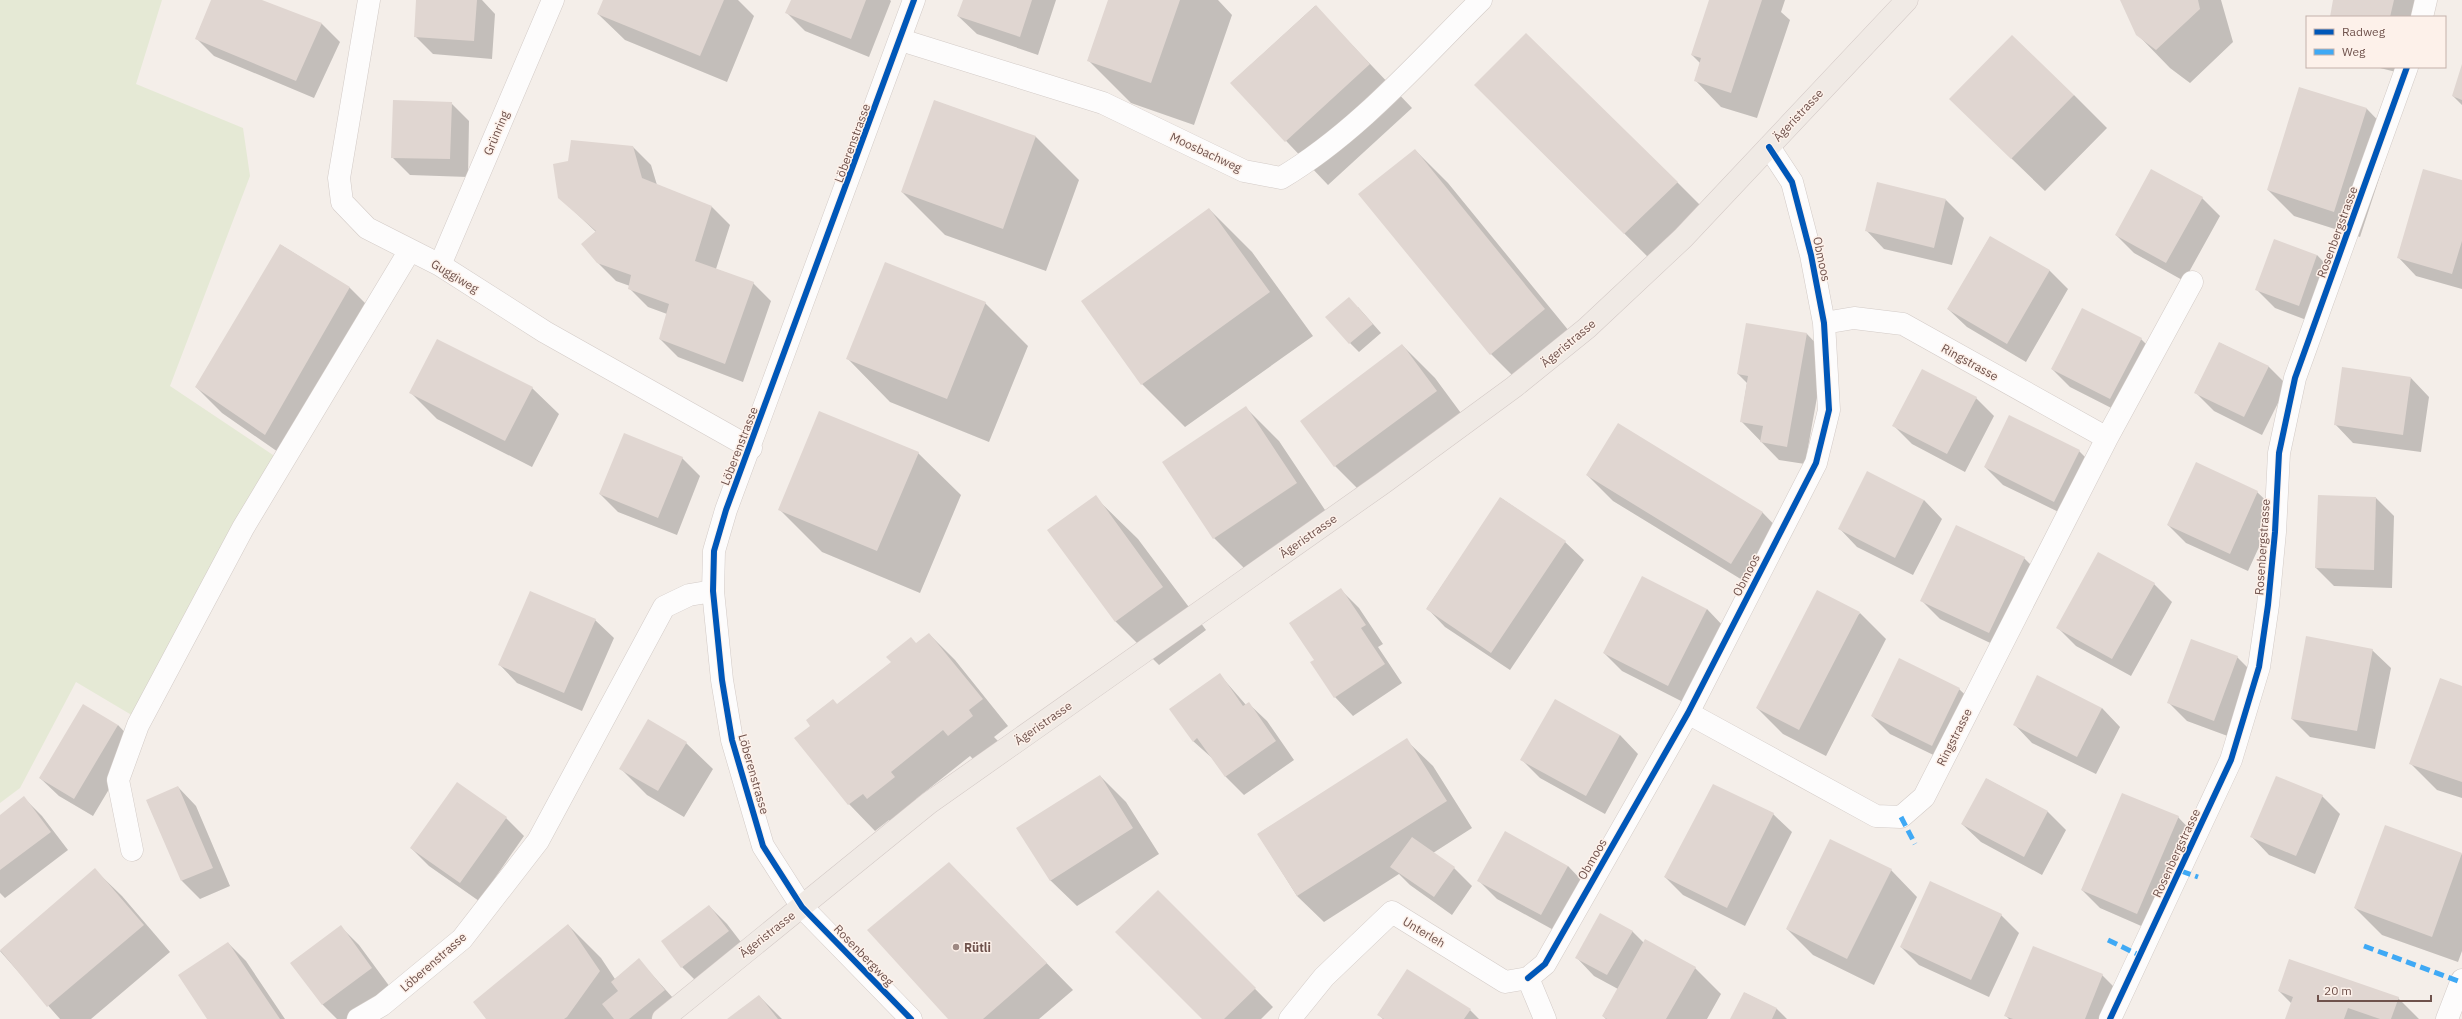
<svg xmlns="http://www.w3.org/2000/svg" width="2462" height="1019" viewBox="0 0 2462 1019" font-family="'IBM Plex Sans',sans-serif">
  <style>
    .green { fill: #e5e9d5 }
    .shadow { fill: #0003 }
    .building { fill: #e0d6d1 }
    .lines { fill: none; stroke-linecap: round; stroke-linejoin: round }
    .minor-casing { stroke: #d3cbc7; stroke-width: 23 }
    .major-casing { stroke: #d3c9c6; stroke-width: 23 }
    .minor { stroke: #fdfcfc; stroke-width: 22 }
    .major { stroke: #f0eae5; stroke-width: 22 }
    .quiet { stroke: #3fa9f5; stroke-width: 5; stroke-dasharray: 10 5; stroke-linecap: butt }
    .cycleway-casing { stroke: #fdf1ea; stroke-width: 8 }
    .cycleway { stroke: #0057b8; stroke-width: 6 }
    .poi-dot { fill: #9e8983; stroke: #fdf1ea; stroke-width: 1.5 }
    .labels { text-anchor: middle; dominant-baseline: central; stroke-width: 3; stroke-linejoin: round; paint-order: stroke }
    .street-label { font-size: 12px; fill: #6f524c; stroke: #fdf1ea }
    .poi-label { font-size: 12px; font-weight: bold; fill: #6f524c; stroke: #fdf1ea; text-anchor: start }
  </style>
  <rect width="100%" height="100%" fill="#f4eee9"/>
  <path class="green" d="M0 0H162L136 84 243 128 250 176 170 386 279 459 140 720 76 682 20 788 0 803Z"/>
  <path class="shadow" d="M212 0H259L322 24 340 42 314 98 214 56 196 38Z
    M417 0H482L495 14 492 59 433 54 415 36Z
    M604 0H738L754 16 727 82 625 40 598 14Z
    M792 0H890L891 1 869 57 805 31 787 13Z
    M964 0H1056L1038 55 977 34 958 16Z
    M1109 0H1218L1232 15 1194 125 1131 103 1088 60Z
    M1710 0H1785L1781 12 1790 20 1757 118 1721 107 1695 80 1700 63 1692 55Z
    M2121 0H2221L2233 42 2190 83 2170 68 2137 34Z
    M2334 0H2416L2412 17H2331Z
    M1315 6 1412 108 1328 185 1231 83Z
    M2376 67H2401L2400 73Z
    M2462 67V105L2453 96Z
    M1475 85 1677 182 1710 215 1658 267Z
    M2300 88 2367 109 2393 136 2360 237 2294 216 2268 190Z
    M2074 95 2107 128 2045 191 1984 132Z
    M935 101 1036 137 1079 180 1046 271 945 235 902 192Z
    M451 103 469 121 468 177 410 175 392 157Z
    M633 147 651 165 657 185 712 207 730 225 716 269 753 283 771 301 743 382 678 357 660 339 667 314 648 307 629 288 630 286 616 281 598 263 596 232 559 197Z
    M1415 150 1448 183 1578 342 1524 387 1491 354Z
    M2462 181V289L2416 276 2398 257Z
    M2202 198 2220 216 2184 281 2134 253 2116 235Z
    M1946 200 1964 218 1952 265 1884 249 1866 230Z
    M1209 209 1252 252 1313 336 1185 427 1142 384Z
    M1990 237 2050 271 2068 289 2026 362 1967 327 1948 309Z
    M281 245 350 288 376 314 291 461 222 413 196 387Z
    M2317 255 2335 274 2317 324 2275 308 2257 290Z
    M985 303 1028 346 989 442 890 402 848 359Z
    M1358 307 1381 333 1359 352 1350 343Z
    M1747 324 1807 334 1825 353 1805 464 1779 460 1741 421 1747 383 1738 374Z
    M2141 339 2159 357 2129 417 2070 387 2052 369Z
    M2220 343 2269 367 2287 385 2262 435 2214 411 2195 392Z
    M1402 345 1435 378 1469 424 1368 499 1335 466Z
    M2411 378 2429 397 2421 452 2353 443 2335 424Z
    M532 388 559 414 532 467 437 419 411 393Z
    M1976 398 1994 416 1965 472 1912 444 1894 426Z
    M1246 408 1279 441 1329 516 1247 571 1214 538Z
    M2079 451 2097 469 2073 519 2003 485 1985 467Z
    M918 453 961 495 920 593 822 552 779 509Z
    M682 458 700 476 677 535 618 512 600 494Z
    M1587 475 1762 512 1788 539 1757 589 1613 501Z
    M2257 492 2276 510 2248 571 2186 543 2168 525Z
    M1095 497 1138 539 1206 630 1159 665 1116 622 1049 531Z
    M1501 498 1565 542 1584 560 1510 670 1445 627 1427 608Z
    M2376 498 2394 516 2392 588 2334 586 2316 568Z
    M1924 500 1942 519 1913 575 1857 547 1839 528Z
    M2024 558 2042 576 2007 651 1940 619 1922 601Z
    M2154 584 2172 602 2131 676 2076 646 2057 627Z
    M1341 590 1359 608 1383 644 1378 647 1402 683 1353 716 1335 697 1315 660Z
    M1707 609 1725 628 1687 704 1622 671 1604 653Z
    M1860 613 1886 639 1826 756 1783 734 1757 708Z
    M595 620 614 638 582 711 517 683 499 664Z
    M929 634 955 660 1008 726 994 737 999 742 975 761 970 756 916 799 920 804 894 824 889 820 875 831 849 804 796 739Z
    M2372 650 2391 668 2375 749 2310 737 2292 719Z
    M2237 657 2256 676 2233 738 2187 721 2169 703Z
    M1220 675 1246 705 1248 703 1267 721 1294 760 1244 795 1226 777 1212 758 1193 741Z
    M2462 687V798L2437 790 2410 763Z
    M1959 689 1978 707 1950 763 1890 734 1872 716Z
    M2102 708 2120 727 2096 774 2032 743 2014 724Z
    M118 725 136 744 93 816 59 796 40 778Z
    M1620 735 1638 754 1605 814 1540 778 1522 760Z
    M1406 740 1433 766 1472 828 1433 853 1454 868 1472 886 1452 915 1410 885 1399 874 1324 922 1297 896 1258 834Z
    M686 743 713 769 684 817 647 795 620 768Z
    M1100 776 1126 802 1159 854 1077 906 1050 880Z
    M1987 779 2048 812 2066 830 2042 875 1981 842 1962 824Z
    M178 787 196 806 230 886 200 899 182 881 147 801Z
    M2322 796 2340 814 2315 874 2269 855 2251 836Z
    M24 798 42 816 68 850 5 898 0 893V816Z
    M1773 814 1792 832 1745 926 1683 895 1665 877Z
    M2178 817 2196 836 2155 932 2100 908 2082 890Z
    M506 818 524 836 479 901 429 866 411 848Z
    M2462 854V951L2458 962 2382 935 2355 908Z
    M1568 866 1586 885 1559 933 1497 899 1479 881Z
    M95 870 122 896 170 952 91 1019H60L0 951Z
    M1891 870 1917 897 1874 985 1813 955 1787 929Z
    M975 890 1073 990 1039 1019H949Z
    M1158 891 1273 1007 1261 1019H1203Z
    M709 906 727 924 747 950 700 985 682 967Z
    M2001 915 2019 933 1989 997 1919 965 1901 947Z
    M568 925 601 958 615 979 639 960 682 1008 669 1019H487Z
    M341 927 359 945 390 987 346 1019H337L323 1005 291 963Z
    M1632 931 1644 943 1695 968 1721 994 1707 1019H1606L1603 1016 1618 989 1594 976 1576 957Z
    M228 943 246 961 285 1019H208Z
    M2102 975 2120 993 2110 1019H2009L2005 1015Z
    M2279 991 2398 998 2419 1019H2287L2292 1004Z
    M1745 993 1777 1009 1787 1019H1731Z
    M759 996 782 1019H729Z
    M1470 1010 1479 1019H1383L1379 1015Z"/>
  <path class="building" d="M211 0H262L322 23 296 81 195 39Z
    M416 0H477L474 41 414 37Z
    M603 0H724L700 56 597 14Z
    M791 0H866L851 39 785 13Z
    M963 0H1032L1020 37 957 16Z
    M1108 0H1180L1151 83 1087 61Z
    M1709 0H1762L1731 93 1694 81 1701 58 1691 55Z
    M2120 0H2198L2200 9 2156 50 2136 35Z
    M2333 0H2394L2390 17H2330Z
    M1316 5 1370 64 1285 142 1230 83Z
    M1526 33 1678 182 1624 234 1474 85Z
    M2012 35 2074 95 2011 159 1949 99Z
    M2462 64V100L2452 96Z
    M2299 87 2367 108 2334 212 2267 190Z
    M393 100 452 102 450 159 391 158Z
    M934 100 1036 136 1003 229 901 192Z
    M571 140 633 146 642 178 712 206 695 261 754 282 725 364 659 339 669 304 628 289 631 275 597 263 581 244 596 231 558 198 553 164 568 161Z
    M1415 149 1545 309 1490 355 1358 194Z
    M2151 169 2203 197 2166 263 2115 235Z
    M2423 169 2462 180V241L2452 274 2397 258Z
    M1877 182 1946 199 1934 248 1865 231Z
    M1209 208 1270 292 1141 385 1081 301Z
    M1990 236 2050 270 2007 344 1947 309Z
    M2274 239 2317 255 2299 306 2255 290Z
    M280 244 350 287 265 435 195 387Z
    M885 262 986 302 947 399 846 359Z
    M1349 297 1373 324 1349 344 1325 317Z
    M2082 308 2142 338 2110 399 2051 369Z
    M1746 323 1807 333 1787 447 1760 442 1763 426 1740 422 1748 376 1737 374Z
    M437 339 533 387 505 441 409 393Z
    M2219 342 2269 366 2244 417 2194 393Z
    M1402 344 1437 391 1334 467 1300 421Z
    M2342 367 2411 377 2403 435 2334 425Z
    M1922 369 1977 397 1947 454 1892 426Z
    M1246 406 1297 483 1213 539 1162 462Z
    M819 411 919 452 877 551 778 510Z
    M2009 415 2080 450 2054 502 1984 467Z
    M1618 423 1763 512 1731 564 1586 475Z
    M624 433 683 457 658 518 599 494Z
    M2196 462 2258 491 2230 554 2167 525Z
    M1867 471 1924 500 1895 558 1838 529Z
    M1096 495 1163 587 1115 622 1047 530Z
    M2318 495 2376 497 2374 570 2315 568Z
    M1500 497 1566 541 1491 653 1426 609Z
    M1956 525 2025 557 1989 633 1920 601Z
    M2098 552 2155 583 2112 659 2056 628Z
    M1642 576 1707 609 1668 686 1603 653Z
    M1341 588 1366 625 1361 628 1385 664 1334 698 1310 662 1314 660 1289 623Z
    M1817 590 1860 612 1799 730 1756 708Z
    M530 591 596 619 564 693 498 665Z
    M929 633 983 699 969 710 973 716 948 736 943 730 891 772 895 777 867 799 863 794 848 805 794 738 810 726 806 720 833 699 837 704 891 662 886 657 911 637 916 643Z
    M2306 636 2373 649 2357 731 2291 719Z
    M2191 639 2238 656 2214 721 2167 703Z
    M1899 658 1960 688 1932 746 1871 716Z
    M1220 673 1243 706 1249 702 1276 741 1225 777 1197 738 1193 742 1169 709Z
    M2037 675 2102 708 2077 757 2013 725Z
    M2440 678 2462 686V782L2409 764Z
    M1555 699 1620 735 1586 796 1520 760Z
    M83 704 118 725 74 799 39 778Z
    M648 719 687 742 658 791 619 769Z
    M1407 738 1447 801 1297 896 1257 834Z
    M1100 775 1133 828 1050 881 1016 828Z
    M2276 776 2323 795 2296 856 2250 837Z
    M1986 778 2048 811 2024 857 1961 824Z
    M457 782 507 817 460 883 410 848Z
    M1713 784 1774 813 1727 908 1664 877Z
    M178 786 213 868 181 881 146 800Z
    M2122 793 2179 816 2137 914 2081 890Z
    M24 796 51 832 0 870V815Z
    M2385 825 2462 853 2432 937 2354 908Z
    M1505 831 1568 866 1541 915 1477 881Z
    M1412 837 1455 867 1434 897 1390 867Z
    M1830 839 1892 869 1847 959 1786 929Z
    M949 862 1047 963 983 1019H948L867 930Z
    M95 868 144 925 47 1007 0 950Z
    M1930 881 2002 914 1971 980 1900 947Z
    M1158 890 1256 988 1224 1019H1202L1115 932Z
    M709 905 729 931 681 968 661 941Z
    M1600 913 1633 931 1607 975 1575 958Z
    M568 924 600 971 567 1017 564 1019H486L473 1002Z
    M341 925 372 968 322 1005 290 963Z
    M1645 939 1696 967 1666 1019H1607L1602 1016Z
    M228 942 280 1019H207L178 975Z
    M2033 946 2103 974 2085 1019H2013L2004 1016Z
    M639 958 665 990 629 1019H614L602 1004 618 991 611 982Z
    M2289 959 2399 997 2391 1019H2380L2348 1008 2344 1019H2285L2293 997 2278 991Z
    M1407 969 1471 1009 1464 1019H1384L1377 1015Z
    M1744 992 1777 1008 1772 1019H1730Z
    M759 995 778 1019H727Z"/>
  <g class="lines">
    <defs>
      <path id="minor" d="M369 0 339 178 342 202 367 228 440 265 545 332 751 448
        M2422 17 2426 0
        M901 40 1103 103 1244 171 1281 178C1357 133 1418 62 1481 0
        M440 265 553 0
        M1824 323 1854 318 1903 324 2107 438 2192 282
        M1688 713 1876 816 1901 817 1924 797 2107 438
        M132 850 118 780 138 725 243 528 410 250
        M1528 978 1545 964 1688 713 1816 463 1829 410 1824 323 1811 255 1792 182 1769 147
        M358 1019 382 1005 462 939 538 841 664 607 689 595 713 591
        M911 1019 802 907 763 846 732 740 722 680 713 591 714 551 726 510 914 0
        M1290 1019 1324 977 1392 912 1505 982 1528 978 1545 1019
        M2110 1019 2231 760 2259 667 2268 605 2275 532 2279 453 2295 378 2407 67
        M2447 1019 2462 980"/>
      <path id="major" d="M663 1019 929 803 1383 483 1514 387 1587 328 1683 238 1907 0"/>
    </defs>
    <use href="#minor" class="minor-casing"/>
    <use href="#major" class="major-casing"/>
    <use href="#minor" class="minor"/>
    <use href="#major" class="major"/>
    <path class="quiet" d="M1901 817 1915 844
      M2181 871 2198 877
      M2108 940 2139 955
      M2364 946 2461 982"/>
    <defs>
      <path id="cycleway" d="M1528 978 1545 964 1688 713 1816 463 1829 410 1824 323 1811 255 1792 182 1769 147
        M911 1019 802 907 763 846 732 740 722 680 713 591 714 551 726 510 914 0
        M2110 1019 2231 760 2259 667 2268 605 2275 532 2279 453 2295 378 2407 67"/>
    </defs>
    <use href="#cycleway" class="cycleway-casing"/>
    <use href="#cycleway" class="cycleway"/>
  </g>
  <circle class="poi-dot" cx="956" cy="947" r="4"/>
  <g class="labels">
    <g class="street-label">
      <text transform="translate(1798 115) rotate(-47)">Ägeristrasse</text>
      <text transform="translate(496 133) rotate(-67)">Grünring</text>
      <text transform="translate(852 143) rotate(-70)">Löberenstrasse</text>
      <text transform="translate(1206 152) rotate(25)">Moosbachweg</text>
      <text transform="translate(2337 232) rotate(-70)">Rosenbergstrasse</text>
      <text transform="translate(1822 259) rotate(78)">Obmoos</text>
      <text transform="translate(455 276) rotate(31)">Guggiweg</text>
      <text transform="translate(1568 343) rotate(-40)">Ägeristrasse</text>
      <text transform="translate(1970 362) rotate(29)">Ringstrasse</text>
      <text transform="translate(739 446) rotate(-69)">Löberenstrasse</text>
      <text transform="translate(1308 536) rotate(-35)">Ägeristrasse</text>
      <text transform="translate(2262 547) rotate(-86)">Rosenbergstrasse</text>
      <text transform="translate(1746 575) rotate(-63)">Obmoos</text>
      <text transform="translate(1043 723) rotate(-35)">Ägeristrasse</text>
      <text transform="translate(1954 737) rotate(-63)">Ringstrasse</text>
      <text transform="translate(754 774) rotate(74)">Löberenstrasse</text>
      <text transform="translate(2176 853) rotate(-65)">Rosenbergstrasse</text>
      <text transform="translate(1592 859) rotate(-60)">Obmoos</text>
      <text transform="translate(1424 932) rotate(31)">Unterleh</text>
      <text transform="translate(767 934) rotate(-38)">Ägeristrasse</text>
      <text transform="translate(864 955) rotate(46)">Rosenbergweg</text>
      <text transform="translate(433 962) rotate(-41)">Löberenstrasse</text>
    </g>
    <g class="poi-label">
      <text x="964" y="947">Rütli</text>
    </g>
  </g>
  <rect x="2306" y="16" width="140" height="52" fill="#fdf1ea" stroke="#c4b1ab"/>
  <rect x="2314" y="29" width="20" height="6" fill="#0057b8" stroke="#c4b1ab"/>
  <text x="2342" y="36" font-size="12" fill="#6f524c">Radweg</text>
  <rect x="2314" y="49" width="20" height="6" fill="#3fa9f5" stroke="#c4b1ab"/>
  <text x="2342" y="56" font-size="12" fill="#6f524c">Weg</text>
  <path d="M2318 995v6h113v-6" fill="none" stroke="#6f524c" stroke-width="2"/>
  <text x="2324" y="995" font-size="12" fill="#6f524c" stroke="#fdf1ea" stroke-width="3" paint-order="stroke">20 m</text>
</svg>
